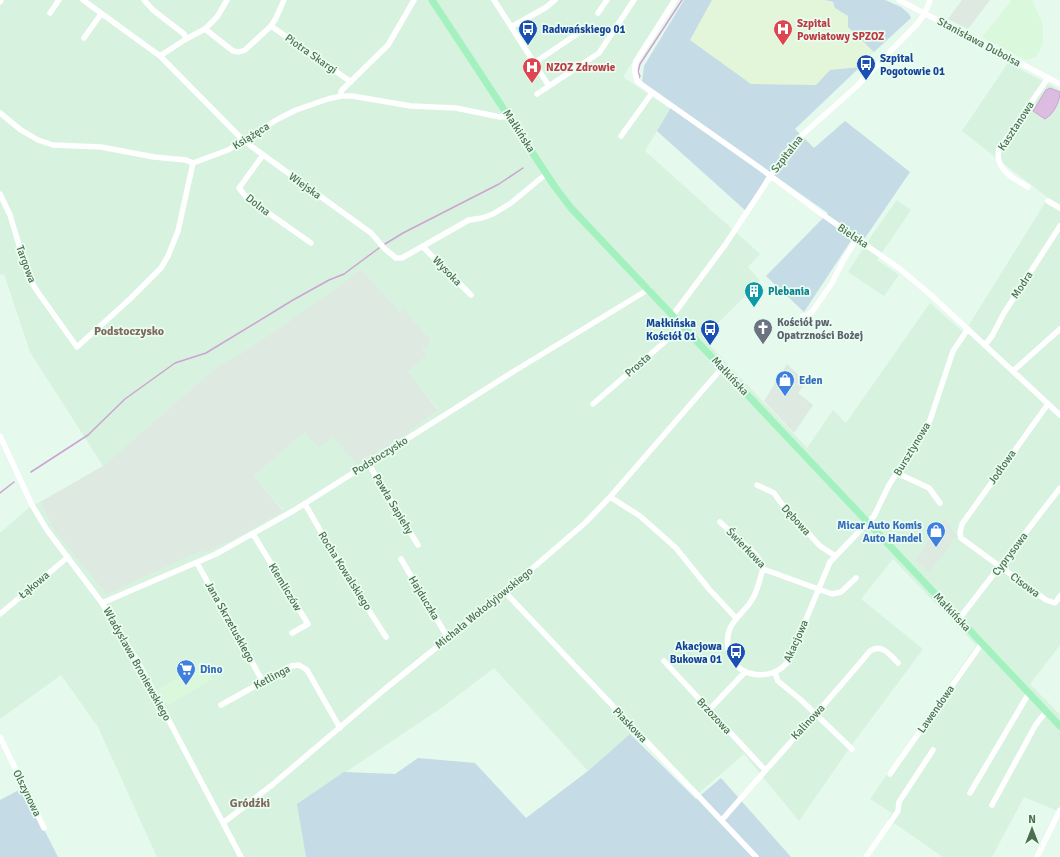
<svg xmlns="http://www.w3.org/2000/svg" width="1060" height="857" viewBox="0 0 1060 857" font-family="Signika,sans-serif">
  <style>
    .residential { fill: #d7f2df }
    .commercial { fill: #daf8db }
    .industrial { fill: #dee9e1 }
    .medical { fill: #e4f6d9 }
    .green { fill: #c5dbe5 }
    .water { fill: #dcbce0; stroke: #cca3d1 }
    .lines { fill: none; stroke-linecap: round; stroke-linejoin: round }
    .stream { stroke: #cca3d1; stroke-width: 1.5 }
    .minor { stroke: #fff; stroke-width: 5.5 }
    .major { stroke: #a4f1c0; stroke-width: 7 }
    .labels { text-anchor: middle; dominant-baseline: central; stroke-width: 3.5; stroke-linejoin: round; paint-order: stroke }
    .health-label { font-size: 11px; font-weight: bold; fill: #be3a42; stroke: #eafdf1; text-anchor: start }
    .transit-label { font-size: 11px; font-weight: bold; fill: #164399; stroke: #eafdf1; text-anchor: start }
    .street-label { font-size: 11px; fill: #4d6f50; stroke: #eafdf1 }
    .culture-label { font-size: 11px; font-weight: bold; fill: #0d838f; stroke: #eafdf1; text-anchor: start }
    .worship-label { font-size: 11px; font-weight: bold; fill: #5b616d; stroke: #eafdf1; text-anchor: start }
    .shop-label { font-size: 11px; font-weight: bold; fill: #366cbe; stroke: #eafdf1; text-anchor: start }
    .neighbourhood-label { font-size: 12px; font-weight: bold; fill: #7f695c; stroke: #eafdf1 }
  </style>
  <rect width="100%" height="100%" fill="#e5f9ec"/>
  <path class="residential" d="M0 0H671L623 77 670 109 645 151 760 254 748 267 760 281 703 338 807 448 833 410 846 423 930 303 964 333 1048 198 962 131 1008 63 1060 90V645L1030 684 1060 715V812L1024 797 992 857H943L888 819 892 813 870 799 976 645 893 559 861 599 923 649 851 746 799 821 744 754 699 793 636 729 588 771 494 668 444 706 298 804 306 857H157L98 727 61 675 0 719V533L31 506 40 502 54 530 203 550 205 553 283 510 254 476 305 432 333 437 410 430 438 409 408 372 427 355 422 349 403 310 400 312 361 269 335 289 281 327 237 356 219 365 103 466 30 352 4 274 0 275Z
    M897 200 911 210 877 260 899 275 884 296 848 272 870 238Z"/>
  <path class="commercial" d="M1012 0H1032L1043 25V44L1036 57 1026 60 982 37Z
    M202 662 213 679 167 706 157 690Z"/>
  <path class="industrial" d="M962 0H990L968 29 948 19Z
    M361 269 400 312 403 309 431 341 422 349 427 355 408 372 438 410 410 430 409 433 371 456 370 455 357 464 333 437 319 448 305 432 254 476 283 511 243 534 205 553 202 550 107 594 54 530 40 502 103 466 219 365 237 356 281 327 335 289Z
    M787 364 806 382 798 393 813 405 794 433 764 401Z
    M944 519 947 520 956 536 929 573 916 560Z"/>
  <path class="medical" d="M712 0H825L833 3 835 8 848 16 849 27 874 52 860 67 830 70 816 85 751 84 690 40Z"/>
  <path class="green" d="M684 0H712L690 40 751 84 816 85 830 70 860 67 795 129 814 148 845 121 910 172 865 238 856 233 804 312 766 276 828 213 769 172 746 211 657 131 673 104 642 83 644 66Z
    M825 0H885L901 7 909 14 911 18 874 52 848 27V16L835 8 833 2Z
    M630 734 696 799 721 778 791 857H306L297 804 344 772 395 774 418 758 475 763 526 818 588 771Z
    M23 788 58 857H0V800Z"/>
  <path class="water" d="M1050 88 1060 92C1060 101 1054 114 1045 119L1033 111 1046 90Z"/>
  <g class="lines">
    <path class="stream" d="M639 78 640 76 638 72 640 64 682 0
      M385 244 403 233 499 184 523 168
      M31 472 88 435 125 399 175 363 206 353 293 300 329 280 344 274 379 248
      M0 493 14 482"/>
    <path class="minor" d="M83 0 160 56 244 141 371 233 385 249 396 258H402L469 220 482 218 493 214 511 203 546 174
      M144 0 153 10 184 34 186 39
      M494 0 549 86
      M675 0 636 61C634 69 634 74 638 82L760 168 819 212 900 269 932 296 1060 415
      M899 0 1060 84
      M0 2 1 0
      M50 13 59 0
      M598 13 607 0
      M271 26 351 82
      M511 27 545 8 555 0
      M205 29 233 51 239 52 245 50 271 26 276 18 284 0
      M84 38 101 14
      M160 56 186 39 205 29 217 17 227 0
      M534 63 583 30
      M537 94 599 53 634 0
      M341 96V91L388 45 414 0
      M0 113 21 130 38 140 53 145 101 147 154 157 186 160 193 163 228 150 278 119 296 110 328 99 341 96H352L411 106 456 108 500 117 508 116
      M621 136 652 93
      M263 155 239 188 247 198 311 243
      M1028 187C1014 179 994 169 999 149L1048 78
      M0 194 10 215 29 278 37 291 77 347 131 298 161 268 168 256 178 231 193 163
      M1048 201 1060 208
      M423 247 471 295
      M673 315 725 245 788 150 801 136 857 86 918 23 925 13 930 0
      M803 316 808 315 812 312 832 283 843 261 857 238
      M985 345 992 336 1004 313 1060 226
      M1013 371 1060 329
      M593 404 683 326
      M1048 404 962 524 960 533 961 538 1046 600 1055 603 1060 596
      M0 436 32 505 47 530 102 603 138 662 241 857
      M368 463 418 545
      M897 473 929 488 940 503
      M757 485 774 493 781 503 820 546 834 555
      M610 497 640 516 676 548 709 589 736 618
      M305 504 343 570 386 637
      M720 522 755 554 759 559 763 569 832 594 841 592 856 578
      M253 534 308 624 292 633
      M401 559 448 638
      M197 563 263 682
      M763 569C760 578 758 589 753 598 743 616 724 622 728 648 732 678 773 684 789 660L830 562 874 516 889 485 923 432 930 420 953 351 968 329
      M505 592 756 857
      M102 603 216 554 293 511 516 370 649 289
      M0 614 68 557
      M959 619 1060 488
      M664 661 765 770
      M775 673 778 681 801 700 852 749
      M221 705 291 666 299 665 307 670 340 728
      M709 710 745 672
      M0 737 44 828
      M890 774 982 643
      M970 793 1029 693
      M992 805 1035 726 1040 719 1046 712
      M722 820C771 763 822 709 870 651 882 643 890 655 898 663
      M223 823 272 785 385 689 505 592 585 523 610 497 722 368
      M866 857 898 811 899 802 933 750
      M1037 857 1060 810"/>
    <path class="major" d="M432 0 555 187 571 208 1060 726"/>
  </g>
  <defs>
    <symbol id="bus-pin" viewBox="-11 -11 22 30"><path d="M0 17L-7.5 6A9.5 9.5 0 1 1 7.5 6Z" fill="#1a4fb4" stroke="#eafdf1"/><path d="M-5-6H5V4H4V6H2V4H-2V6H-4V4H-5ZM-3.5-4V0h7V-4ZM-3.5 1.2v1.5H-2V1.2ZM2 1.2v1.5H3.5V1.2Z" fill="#fff"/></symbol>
    <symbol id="hospital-pin" viewBox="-11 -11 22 30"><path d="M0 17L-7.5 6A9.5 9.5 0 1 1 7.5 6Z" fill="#e0444e" stroke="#eafdf1"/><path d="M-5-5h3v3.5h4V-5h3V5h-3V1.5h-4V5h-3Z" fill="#fff"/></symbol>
    <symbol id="building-pin" viewBox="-11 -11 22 30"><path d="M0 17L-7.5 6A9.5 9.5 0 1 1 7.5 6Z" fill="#0f9aa8" stroke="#eafdf1"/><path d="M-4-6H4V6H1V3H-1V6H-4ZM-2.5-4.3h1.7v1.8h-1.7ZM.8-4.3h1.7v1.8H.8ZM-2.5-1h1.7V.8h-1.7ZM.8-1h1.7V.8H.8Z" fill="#fff"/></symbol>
    <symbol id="church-pin" viewBox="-11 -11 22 30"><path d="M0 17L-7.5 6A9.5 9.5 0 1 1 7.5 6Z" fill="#6b7280" stroke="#eafdf1"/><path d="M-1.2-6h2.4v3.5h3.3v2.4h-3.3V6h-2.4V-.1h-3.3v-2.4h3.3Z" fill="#fff"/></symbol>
    <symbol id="shop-pin" viewBox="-11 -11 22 30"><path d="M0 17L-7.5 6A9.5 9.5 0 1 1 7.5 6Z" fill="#3f7fe0" stroke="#eafdf1"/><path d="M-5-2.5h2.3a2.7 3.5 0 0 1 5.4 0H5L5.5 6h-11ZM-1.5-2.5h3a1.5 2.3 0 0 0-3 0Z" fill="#fff"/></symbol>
    <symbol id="supermarket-pin" viewBox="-11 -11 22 30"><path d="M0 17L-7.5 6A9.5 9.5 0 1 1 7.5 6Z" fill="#3f7fe0" stroke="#eafdf1"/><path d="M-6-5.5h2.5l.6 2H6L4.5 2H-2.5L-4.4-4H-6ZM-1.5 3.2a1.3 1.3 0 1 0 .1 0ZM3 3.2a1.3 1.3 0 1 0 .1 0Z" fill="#fff"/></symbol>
  </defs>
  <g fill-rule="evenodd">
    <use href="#bus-pin" x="517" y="18" width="22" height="30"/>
    <use href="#hospital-pin" x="772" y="18" width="22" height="30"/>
    <use href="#bus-pin" x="855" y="53" width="22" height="30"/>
    <use href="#hospital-pin" x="521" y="56" width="22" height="30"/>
    <use href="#building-pin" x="743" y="280" width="22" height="30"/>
    <use href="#church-pin" x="752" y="317" width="22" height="30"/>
    <use href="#bus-pin" x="699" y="318" width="22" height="30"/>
    <use href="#shop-pin" x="774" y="369" width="22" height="30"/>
    <use href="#shop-pin" x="925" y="520" width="22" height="30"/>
    <use href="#bus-pin" x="725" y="641" width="22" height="30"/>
    <use href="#supermarket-pin" x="175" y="658" width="22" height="30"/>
  </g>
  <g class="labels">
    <g class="health-label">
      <text x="797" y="23">Szpital<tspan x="797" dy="13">Powiatowy SPZOZ</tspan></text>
      <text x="546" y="67">NZOZ Zdrowie</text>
    </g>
    <g class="transit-label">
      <text x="542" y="29">Radwańskiego 01</text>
      <text x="880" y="58">Szpital<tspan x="880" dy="13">Pogotowie 01</tspan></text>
      <text x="696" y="323" text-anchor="end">Małkińska<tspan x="696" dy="13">Kościół 01</tspan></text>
      <text x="722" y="646" text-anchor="end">Akacjowa<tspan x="722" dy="13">Bukowa 01</tspan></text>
    </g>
    <g class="street-label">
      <text transform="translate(979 42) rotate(28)">Stanisława Duboisa</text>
      <text transform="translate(311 54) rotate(35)">Piotra Skargi</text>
      <text transform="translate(1016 126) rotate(-57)">Kasztanowa</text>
      <text transform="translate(519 131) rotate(57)">Małkińska</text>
      <text transform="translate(251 136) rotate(-32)">Książęca</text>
      <text transform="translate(787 154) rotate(-52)">Szpitalna</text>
      <text transform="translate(305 186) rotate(36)">Wiejska</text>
      <text transform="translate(258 205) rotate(38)">Dolna</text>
      <text transform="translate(853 236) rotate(34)">Bielska</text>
      <text transform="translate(26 264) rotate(70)">Targowa</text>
      <text transform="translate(447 271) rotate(46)">Wysoka</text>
      <text transform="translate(1022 285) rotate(-57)">Modra</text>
      <text transform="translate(638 365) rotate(-41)">Prosta</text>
      <text transform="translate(730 376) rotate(47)">Małkińska</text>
      <text transform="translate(912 449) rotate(-59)">Bursztynowa</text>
      <text transform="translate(380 456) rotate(-32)">Podstoczysko</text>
      <text transform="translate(1002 467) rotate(-55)">Jodłowa</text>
      <text transform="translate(393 504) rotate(59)">Pawła Sapiehy</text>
      <text transform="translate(796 520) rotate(48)">Dębowa</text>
      <text transform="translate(746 548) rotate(46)">Świerkowa</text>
      <text transform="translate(1010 554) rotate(-53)">Cyprysowa</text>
      <text transform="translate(345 571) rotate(58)">Rocha Kowalskiego</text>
      <text transform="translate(34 585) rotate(-40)">Łąkowa</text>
      <text transform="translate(1025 585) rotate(36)">Cisowa</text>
      <text transform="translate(285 587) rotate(59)">Kiemliczów</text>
      <text transform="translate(424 598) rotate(59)">Hajduczka</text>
      <text transform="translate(484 608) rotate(-39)">Michała Wołodyjowskiego</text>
      <text transform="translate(952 612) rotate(47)">Małkińska</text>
      <text transform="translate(230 622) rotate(61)">Jana Skrzetuskiego</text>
      <text transform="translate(796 641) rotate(-66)">Akacjowa</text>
      <text transform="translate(137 664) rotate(61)">Władysława Broniewskiego</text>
      <text transform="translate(272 677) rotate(-28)">Ketlinga</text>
      <text transform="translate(936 709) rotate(-55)">Lawendowa</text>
      <text transform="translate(714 716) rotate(47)">Brzozowa</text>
      <text transform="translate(808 722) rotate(-47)">Kalinowa</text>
      <text transform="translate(630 725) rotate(46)">Piaskowa</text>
      <text transform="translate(27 793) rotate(64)">Olszynowa</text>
    </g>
    <g class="culture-label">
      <text x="768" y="291">Plebania</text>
    </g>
    <g class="worship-label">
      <text x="777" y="322">Kościół pw.<tspan x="777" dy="13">Opatrzności Bożej</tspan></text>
    </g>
    <g class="shop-label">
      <text x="799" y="380">Eden</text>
      <text x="922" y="525" text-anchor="end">Micar Auto Komis<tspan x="922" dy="13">Auto Handel</tspan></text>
      <text x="200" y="669">Dino</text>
    </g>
    <g class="neighbourhood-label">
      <text x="129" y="331">Podstoczysko</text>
      <text x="250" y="803">Gródźki</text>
    </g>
  </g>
  <g transform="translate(1032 829)" stroke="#eafdf1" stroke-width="3" paint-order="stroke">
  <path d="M0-3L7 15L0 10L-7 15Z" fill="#4d6f50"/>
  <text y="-6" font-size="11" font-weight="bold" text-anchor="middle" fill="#4d6f50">N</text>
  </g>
</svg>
